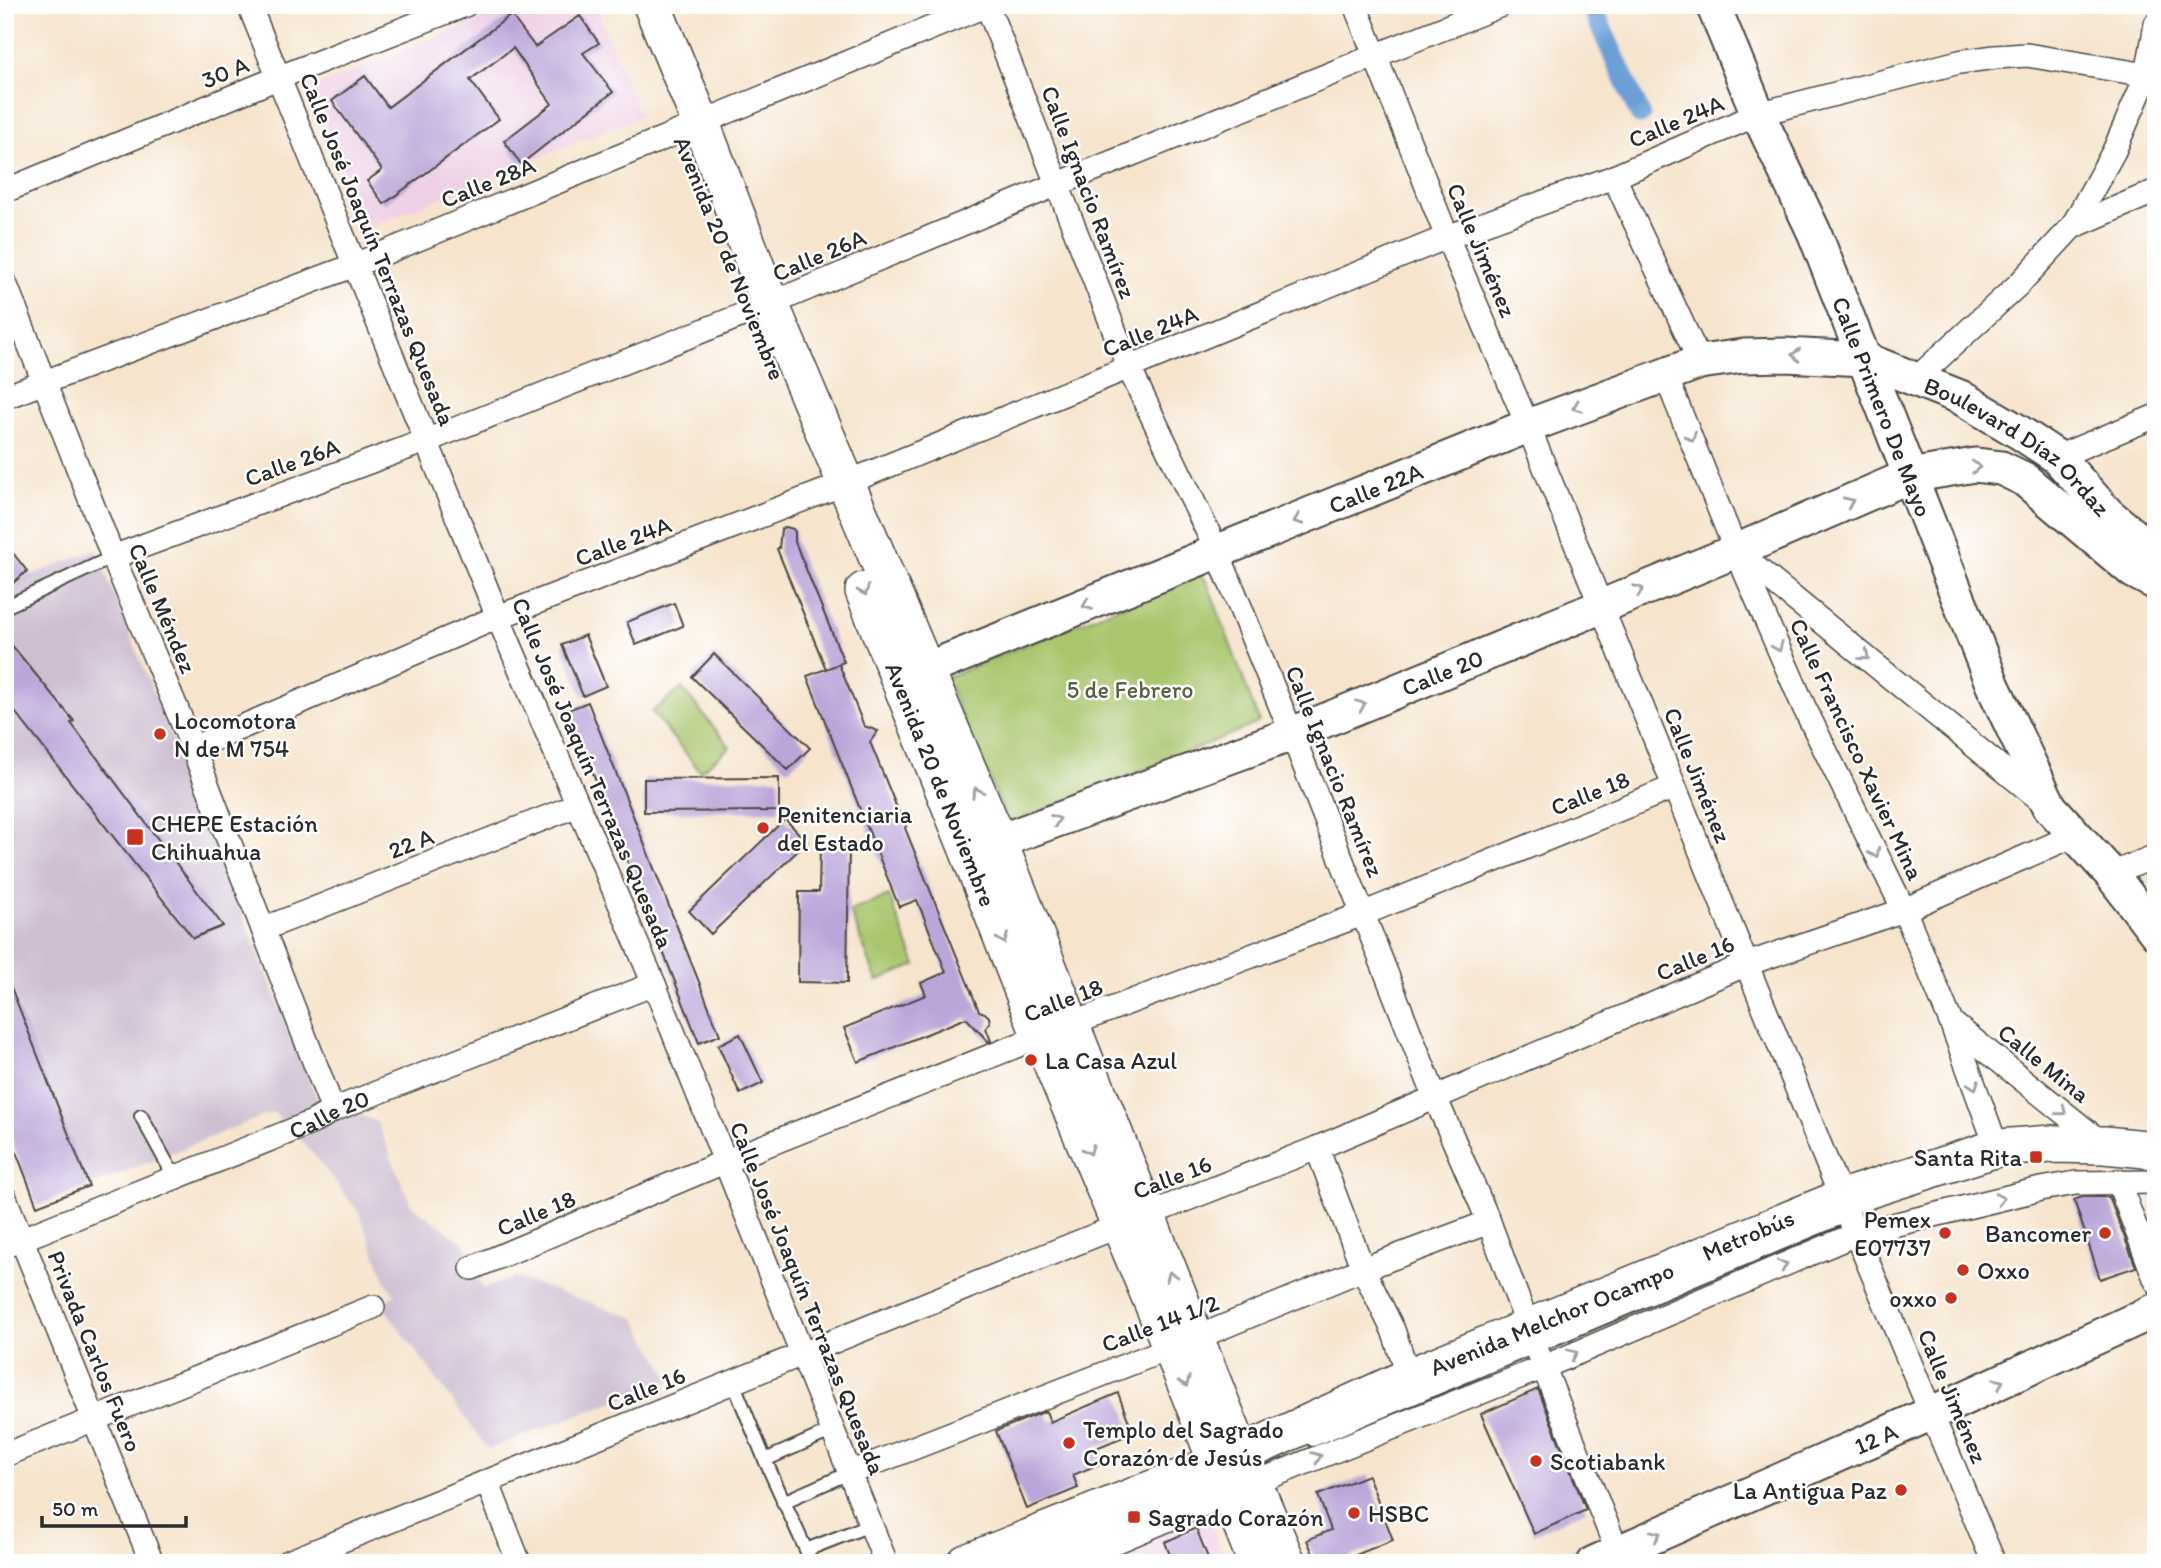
<svg xmlns="http://www.w3.org/2000/svg" width="2161" height="1568" viewBox="0 0 2161 1568" font-family="Itim,sans-serif">
  <style>
    .built { fill: #efd0e6 }
    .industrial { fill: #cdbed2 }
    .green { fill: #a9c66d; stroke: #6a784c; stroke-width: 2 }
    .lines { fill: none; stroke-linecap: round; stroke-linejoin: round }
    .canal { stroke: #6a9fd7; stroke-width: 21 }
    .building { fill: #bba6d9 }
    .lane-casing { stroke: #494743; stroke-width: 16 }
    .street-casing { stroke: #494743; stroke-width: 26 }
    .secondary-casing { stroke: #494743; stroke-width: 37 }
    .primary-casing { stroke: #494743; stroke-width: 40 }
    .lane { stroke: #fff; stroke-width: 12 }
    .street { stroke: #fff; stroke-width: 23 }
    .secondary { stroke: #fff; stroke-width: 33 }
    .primary { stroke: #fff; stroke-width: 37 }
    .oneway { stroke: #a0a0a0 }
    .poi-dot { fill: #c8321e; stroke: #fff; stroke-width: 2.5 }
    .labels { text-anchor: middle; dominant-baseline: central; stroke-width: 5; stroke-linejoin: round; paint-order: stroke }
    .street-label { font-size: 24px; fill: #2b2b2b; stroke: #fff }
    .park-label { font-size: 24px; fill: #576142; stroke: #fff }
    .poi-label { font-size: 24px; fill: #2b2b2b; stroke: #fff; text-anchor: start }
  </style>
  <rect width="100%" height="100%" fill="#fff"/>
  <filter id="ink" filterUnits="userSpaceOnUse"><feTurbulence type="fractalNoise" baseFrequency=".0143" numOctaves="2"/><feDisplacementMap in="SourceGraphic" scale="14" xChannelSelector="R" yChannelSelector="G"/><feConvolveMatrix kernelMatrix="1 2 1 2 8 2 1 2 1" color-interpolation-filters="sRGB"/></filter>
  <filter id="wash" filterUnits="userSpaceOnUse"><feTurbulence type="fractalNoise" baseFrequency=".00686" numOctaves="4" result="noise"/><feDisplacementMap in="SourceGraphic" scale="28" xChannelSelector="R" yChannelSelector="G"/><feGaussianBlur stdDeviation="1.57" result="paint"/><feColorMatrix in="noise" values="0 0 0 0 0 0 0 0 0 0 0 0 0 0 0 0 0 1.4 0 .05"/><feComposite in="paint" operator="in"/></filter>
  <g filter="url(#wash)">
    <rect width="100%" height="100%" fill="#f6e4cd"/>
    <path class="built" d="M515 5H595L640 116 367 228 311 89Z
      M1205 1512 1227 1563H1083Z"/>
    <path class="industrial" d="M5 543 32 575 96 550 316 1097 377 1122 411 1205 465 1244 483 1289 515 1277 635 1318 671 1380 488 1449 382 1305 395 1294 386 1282 359 1212 306 1145 273 1112 89 1186 5 969Z"/>
    <path class="green" d="M1197 575 1202 576 1207 582 1259 721 1256 724 1009 824 945 678Z
      M682 688 730 747 700 771 652 712Z
      M889 896 916 965 877 981 850 911Z"/>
    <g class="lines">
      <path class="canal" d="M1591 5 1640 114"/>
    </g>
    <g id="blocks">
      <path class="building" d="M511 15 535 47 580 16 599 43 583 53 613 92 521 164 504 141 552 104 513 48 470 80 499 119 384 204 367 181 382 170 332 101 365 76 388 107Z
        M786 527 793 529 795 532V542L844 662 826 669 777 549 779 548 781 529Z
        M5 543 27 571 13 583 5 573Z
        M674 603 683 626 636 645 627 622Z
        M585 635 606 686 583 696 562 645Z
        M5 637 74 721 71 723 223 926 193 938 5 699Z
        M714 654 810 748 788 770 692 677Z
        M839 664 864 726 878 731 870 742 899 813 910 816 905 828 979 1011 985 1013 989 1017 990 1023 986 1028 991 1041 989 1042 966 1018 858 1062 844 1028 926 995 921 983 946 972 917 900 899 907 807 676Z
        M588 702 720 1035 699 1043 568 710Z
        M779 778V811L644 812V779Z
        M785 819 807 842 711 934 689 911Z
        M820 846H849L847 983 798 982 799 892H819Z
        M5 972 89 1186 37 1206 5 1123Z
        M740 1034 763 1083 740 1094 718 1045Z
        M2082 1197H2109L2136 1267 2100 1279 2074 1200Z
        M1538 1389 1586 1510 1534 1534 1481 1414Z
        M1118 1393 1133 1433 1096 1448 1102 1463 1073 1475 1078 1488 1027 1509 996 1431 1046 1411 1050 1422Z
        M1368 1475 1393 1540 1336 1563H1317L1307 1540 1331 1530 1318 1495Z
        M1196 1528 1210 1563H1173L1165 1542Z"/>
    </g>
  </g>
  <g filter="url(#ink)">
    <use href="#blocks" fill-opacity="0" stroke="#494743" stroke-width="2"/>
    <g class="lines">
      <defs>
        <path id="lane" d="M5 607 113 557
          M141 1116 175 1178
          M733 1382 765 1460 812 1563
          M1313 1440 1851 1214
          M765 1460 833 1430
          M783 1502 849 1473
          M806 1550 870 1525
          M1022 1563 1220 1483"/>
        <g id="street">
          <path d="M249 5 498 617 654 984 886 1563"/>
          <path d="M987 5 1129 368 1218 553 1292 734 1435 1097 1489 1222 1536 1348 1622 1563"/>
          <path d="M1355 5 1447 237 1528 426 1856 1234 1994 1563"/>
          <path d="M1614 177 1700 362"/>
          <path d="M5 191 280 77 465 5"/>
          <path d="M2072 227 2156 191"/>
          <path d="M5 283 113 557 193 748 333 1110"/>
          <path d="M1665 374 1736 551 1804 707 1904 910 1951 1022 1997 1148"/>
          <path d="M1917 378 2019 284 2072 227 2114 151 2147 75 2156 24"/>
          <path d="M5 397 355 265 987 5"/>
          <path d="M2057 457 2156 416"/>
          <path d="M1738 553 2042 801"/>
          <path d="M113 557 428 440 770 304 1058 184 1501 5"/>
          <path d="M193 748 498 617 846 483 1447 237 1614 177 1758 114 1959 62 1995 57 2027 55 2147 75"/>
          <path d="M2111 874 2156 856"/>
          <path d="M263 929 578 805"/>
          <path d="M1951 1022 2104 1145"/>
          <path d="M1317 1148 1363 1269 1393 1330 1409 1377"/>
          <path d="M2118 1181 2156 1281"/>
          <path d="M5 1198 152 1563"/>
          <path id="s1" d="M5 1246 313 1122 333 1110 654 984"/>
          <path d="M472 1268 724 1162 1069 1025 1365 913 1674 787"/>
          <path d="M5 1455 373 1307"/>
          <path d="M849 1473 1196 1338 1363 1269 1489 1222"/>
          <path d="M487 1481 519 1563"/>
          <path d="M286 1563 1121 1225 1317 1148 1747 964 1904 910 2075 835"/>
          <path d="M1066 1563 1254 1483 1544 1367 1856 1234 2041 1189 2076 1183 2156 1182"/>
        </g>
        <g id="secondary">
          <path id="s2" d="M1713 5 1758 114 1814 232 1993 686 2050 807 2111 874 2156 933"/>
          <path id="s3" d="M900 680 1528 426 1700 362 1743 356 1785 355 1864 359 1960 397 2019 432 2057 457 2108 514 2156 554"/>
          <path id="s4" d="M975 850 1292 734 1736 551 1909 476 1975 465 2001 468 2024 479 2133 571 2156 583"/>
          <path id="s5" d="M1594 1563 1932 1413 2156 1310"/>
        </g>
        <g id="primary">
          <path d="M652 5 701 123 770 304 998 841 1241 1454 1287 1563"/>
          <path id="s6" d="M864 591 969 852 1041 1037 1171 1346 1257 1563"/>
          <path id="s7" d="M966 1563 1241 1454 1409 1377 1842 1198 1997 1148 2052 1144 2104 1145 2156 1150"/>
        </g>
      </defs>
      <use href="#lane" class="lane-casing"/>
      <use href="#street" class="street-casing"/>
      <use href="#secondary" class="secondary-casing"/>
      <use href="#primary" class="primary-casing"/>
      <use href="#lane" class="lane"/>
      <use href="#street" class="street"/>
      <use href="#secondary" class="secondary"/>
      <use href="#primary" class="primary"/>
    </g>
    <defs><path id="oneway-chevron" d="M-2-3.5L2.5 0L-2 3.5" fill="none" stroke-width="1.6" stroke-linecap="round" stroke-linejoin="round" transform="scale(1.75)"/></defs>
    <g class="oneway">
      <use href="#oneway-chevron" transform="translate(1796 355) rotate(-177)"/>
      <use href="#oneway-chevron" transform="translate(1577 407) rotate(159)"/>
      <use href="#oneway-chevron" transform="translate(1691 437) rotate(68)"/>
      <use href="#oneway-chevron" transform="translate(1976 467) rotate(-1)"/>
      <use href="#oneway-chevron" transform="translate(1849 502) rotate(-24)"/>
      <use href="#oneway-chevron" transform="translate(1298 520) rotate(158)"/>
      <use href="#oneway-chevron" transform="translate(1639 590) rotate(-22)"/>
      <use href="#oneway-chevron" transform="translate(864 591) rotate(68)"/>
      <use href="#oneway-chevron" transform="translate(1087 605) rotate(158)"/>
      <use href="#oneway-chevron" transform="translate(1778 647) rotate(66)"/>
      <use href="#oneway-chevron" transform="translate(1865 656) rotate(39)"/>
      <use href="#oneway-chevron" transform="translate(1361 705) rotate(-23)"/>
      <use href="#oneway-chevron" transform="translate(977 792) rotate(-113)"/>
      <use href="#oneway-chevron" transform="translate(1056 820) rotate(-20)"/>
      <use href="#oneway-chevron" transform="translate(1875 853) rotate(63)"/>
      <use href="#oneway-chevron" transform="translate(1003 939) rotate(69)"/>
      <use href="#oneway-chevron" transform="translate(1974 1085) rotate(70)"/>
      <use href="#oneway-chevron" transform="translate(2062 1111) rotate(39)"/>
      <use href="#oneway-chevron" transform="translate(1089 1150) rotate(67)"/>
      <use href="#oneway-chevron" transform="translate(2000 1199) rotate(-13)"/>
      <use href="#oneway-chevron" transform="translate(1783 1265) rotate(-23)"/>
      <use href="#oneway-chevron" transform="translate(1171 1276) rotate(-112)"/>
      <use href="#oneway-chevron" transform="translate(1573 1354) rotate(-23)"/>
      <use href="#oneway-chevron" transform="translate(1185 1382) rotate(68)"/>
      <use href="#oneway-chevron" transform="translate(1999 1383) rotate(-25)"/>
      <use href="#oneway-chevron" transform="translate(1317 1457) rotate(-22)"/>
      <use href="#oneway-chevron" transform="translate(1656 1535) rotate(-24)"/>
    </g>
  </g>
  <g class="poi-dot">
    <circle cx="160" cy="734" r="7"/>
    <circle cx="763" cy="828" r="7"/>
    <rect x="126" y="828" width="18" height="18" rx="3.5"/>
    <circle cx="1031" cy="1060" r="7"/>
    <rect x="2029" y="1150" width="14" height="14" rx="3.5"/>
    <circle cx="1945" cy="1233" r="7"/>
    <circle cx="2105" cy="1233" r="7"/>
    <circle cx="1963" cy="1270" r="7"/>
    <circle cx="1951" cy="1298" r="7"/>
    <circle cx="1069" cy="1443" r="7"/>
    <circle cx="1536" cy="1461" r="7"/>
    <circle cx="1901" cy="1490" r="7"/>
    <circle cx="1354" cy="1513" r="7"/>
    <rect x="1127" y="1510" width="14" height="14" rx="3.5"/>
  </g>
  <g class="labels">
    <g class="street-label">
      <text transform="translate(225 72) rotate(-22)">30 A</text>
      <text transform="translate(1676 121) rotate(-23)">Calle 24A</text>
      <text transform="translate(488 182) rotate(-22)">Calle 28A</text>
      <text transform="translate(1089 192) rotate(69)">Calle Ignacio Ramírez</text>
      <text transform="translate(378 249) rotate(68)">Calle José Joaquín Terrazas Quesada</text>
      <text transform="translate(1482 250) rotate(67)">Calle Jiménez</text>
      <text transform="translate(819 255) rotate(-23)">Calle 26A</text>
      <text transform="translate(730 258) rotate(68)">Avenida 20 de Noviembre</text>
      <text transform="translate(1150 331) rotate(-22)">Calle 24A</text>
      <text stroke="none"><textPath href="#s2" startOffset="436">Calle Primero De Mayo</textPath></text>
      <text stroke="none"><textPath href="#s3" startOffset="1204">Boulevard Díaz Ordaz</textPath></text>
      <text transform="translate(292 462) rotate(-20)">Calle 26A</text>
      <text stroke="none"><textPath href="#s3" startOffset="513">Calle 22A</textPath></text>
      <text transform="translate(623 541) rotate(-21)">Calle 24A</text>
      <text transform="translate(163 608) rotate(67)">Calle Méndez</text>
      <text stroke="none"><textPath href="#s4" startOffset="500">Calle 20</textPath></text>
      <text transform="translate(1857 749) rotate(65)">Calle Francisco Xavier Mina</text>
      <text transform="translate(1335 771) rotate(68)">Calle Ignacio Ramírez</text>
      <text transform="translate(593 773) rotate(67)">Calle José Joaquín Terrazas Quesada</text>
      <text transform="translate(1698 775) rotate(68)">Calle Jiménez</text>
      <text stroke="none"><textPath href="#s6" startOffset="208">Avenida 20 de Noviembre</textPath></text>
      <text transform="translate(1590 793) rotate(-22)">Calle 18</text>
      <text transform="translate(411 843) rotate(-21)">22 A</text>
      <text transform="translate(1695 958) rotate(-23)">Calle 16</text>
      <text transform="translate(1063 1000) rotate(-21)">Calle 18</text>
      <text transform="translate(2044 1063) rotate(39)">Calle Mina</text>
      <text stroke="none"><textPath href="#s1" startOffset="350">Calle 20</textPath></text>
      <text transform="translate(1172 1177) rotate(-21)">Calle 16</text>
      <text transform="translate(536 1213) rotate(-23)">Calle 18</text>
      <text transform="translate(1748 1235) rotate(-23)">Metrobús</text>
      <text transform="translate(808 1298) rotate(68)">Calle José Joaquín Terrazas Quesada</text>
      <text stroke="none"><textPath href="#s7" startOffset="635">Avenida Melchor Ocampo</textPath></text>
      <text transform="translate(1160 1323) rotate(-21)">Calle 14 1/2</text>
      <text transform="translate(95 1351) rotate(68)">Privada Carlos Fuero</text>
      <text transform="translate(646 1389) rotate(-22)">Calle 16</text>
      <text transform="translate(1953 1396) rotate(67)">Calle Jiménez</text>
      <text stroke="none"><textPath href="#s5" startOffset="308">12 A</textPath></text>
    </g>
    <g class="park-label">
      <text x="1130" y="689">5 de Febrero</text>
    </g>
    <g class="poi-label">
      <text x="174" y="720">Locomotora<tspan x="174" dy="28">N de M 754</tspan></text>
      <text x="777" y="814">Penitenciaria<tspan x="777" dy="28">del Estado</tspan></text>
      <text x="151" y="823">CHEPE Estación<tspan x="151" dy="28">Chihuahua</tspan></text>
      <text x="1045" y="1060">La Casa Azul</text>
      <text x="2022" y="1157" text-anchor="end">Santa Rita</text>
      <text x="1931" y="1219" text-anchor="end">Pemex<tspan x="1931" dy="28">E07737</tspan></text>
      <text x="2091" y="1233" text-anchor="end">Bancomer</text>
      <text x="1977" y="1270">Oxxo</text>
      <text x="1937" y="1298" text-anchor="end">oxxo</text>
      <text x="1083" y="1429">Templo del Sagrado<tspan x="1083" dy="28">Corazón de Jesús</tspan></text>
      <text x="1550" y="1461">Scotiabank</text>
      <text x="1887" y="1490" text-anchor="end">La Antigua Paz</text>
      <text x="1368" y="1513">HSBC</text>
      <text x="1148" y="1517">Sagrado Corazón</text>
    </g>
  </g>
  <rect width="2161" height="1568" fill="none" stroke="#fff" stroke-width="28"/>
  <path d="M42 1516v10h144v-10" fill="none" stroke="#2b2b2b" stroke-width="3.5"/>
  <text x="52" y="1516" font-size="21" fill="#2b2b2b" stroke="#ffffff" stroke-width="5" paint-order="stroke">50 m</text>
</svg>
